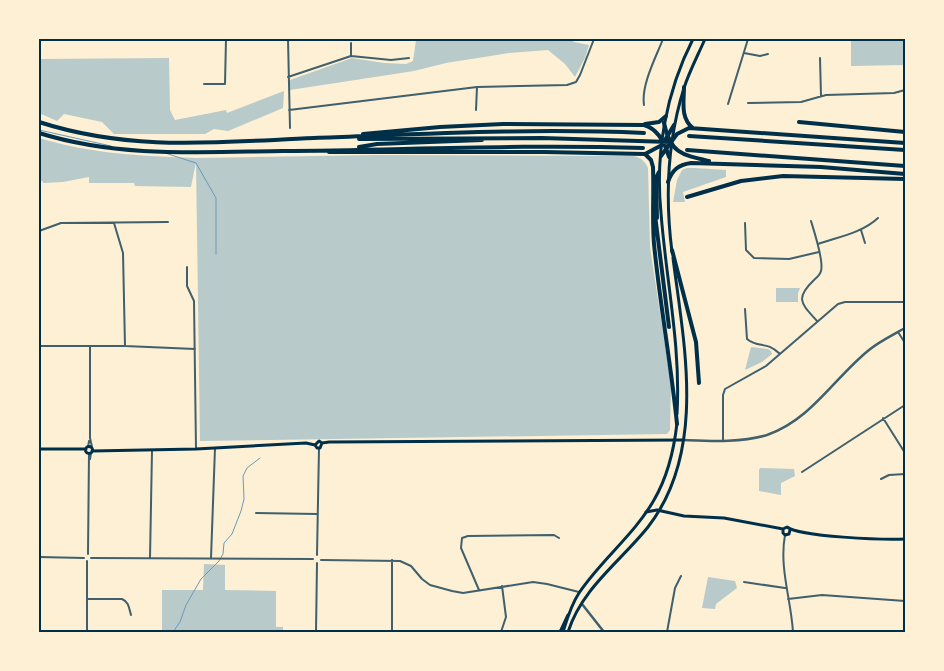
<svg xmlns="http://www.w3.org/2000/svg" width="944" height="671" viewBox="0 0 944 671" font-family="Quicksand,sans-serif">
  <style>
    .green { fill: #b9caca }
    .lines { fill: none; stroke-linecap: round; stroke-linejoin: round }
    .stream { stroke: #669bbc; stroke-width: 1 }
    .minor { stroke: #3f606c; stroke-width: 2 }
    .tertiary { stroke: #3f606c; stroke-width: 2.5 }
    .secondary { stroke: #003049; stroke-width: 3 }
    .primary { stroke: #003049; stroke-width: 3 }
    .trunk { stroke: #003049; stroke-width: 3 }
    .motorway { stroke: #003049; stroke-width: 4 }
    .neatline { fill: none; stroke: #003049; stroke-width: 2 }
  </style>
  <rect width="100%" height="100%" fill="#fdf0d5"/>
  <path class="green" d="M420 39H570L574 42 589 45 585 58 575 77 565 64 548 50 509 53 446 63 414 71 290 90V80L352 58 384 63 406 64 413 61 416 40Z
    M851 39H905V86V65L851 66Z
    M169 58 170 110 175 120 226 110 227 113 284 91 283 108 228 131 214 129 205 134H114L102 122 64 114 57 121 39 113V59Z
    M39 138C90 154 143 156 196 158L376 155 634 156C641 158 645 161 648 168L650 247 671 385 670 430 667 434 200 441 196 162 191 187 135 186 134 183H89V177L63 182 43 183V181L39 182Z
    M687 168H694L726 170V177L683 192 685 202H673L677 180 682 170Z
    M776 288H800L798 293V302H776Z
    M751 347 768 349 771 351 772 354 762 362 745 370Z
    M760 468 794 469 795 476 781 483V495L759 491V470Z
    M204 564 225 565V590L276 591V627H283V632H162V590H203Z
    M708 577 735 581 737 588 716 604 715 609 702 608Z"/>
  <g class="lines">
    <path class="stream" d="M39 130 111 146
      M165 153 196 163 216 198V254
      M173 632 180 622 186 605 201 579 219 561 223 554 224 543 232 534 241 511 244 499 243 476 247 468 260 458"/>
    <path class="minor" d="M288 39 290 128
      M351 43V56
      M744 53 760 56 768 54
      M820 58 821 96
      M288 77 351 56 391 60 409 58
      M204 84H225L226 39
      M748 103 801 102 826 95 894 93 905 90
      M728 104 748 39
      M644 105C641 85 656 57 663 39
      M289 110 477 87 567 85 576 82 580 75 594 39
      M476 110 477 87
      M811 221C814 231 824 261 821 271 820 275 817 277 814 280 794 299 802 304 817 321
      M114 223 123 253 125 346
      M745 223 746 250 754 258 789 259 819 252
      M861 230 865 243
      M39 231 61 223 168 222
      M818 244C838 237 862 233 878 218
      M187 267V286L194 301 196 449
      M745 309 747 339C759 349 766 340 780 354
      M898 332 905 343
      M39 346H125L195 349
      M90 346V438L92 447
      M883 418 905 453
      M723 440V395L725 389 766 366 838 304 845 302H905
      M88 447 89 441
      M90 459 91 453
      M802 472 905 405
      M881 479 889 475 905 474
      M256 513 317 514
      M785 535C779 568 791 599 793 632
      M88 554 89 453
      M317 555 319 448
      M39 557 84 558
      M91 558 313 559
      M150 558 152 451
      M211 558 215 448
      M321 560 400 561 411 566 422 579 430 585 452 591 463 593 533 582 547 584 579 592
      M392 560V632
      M744 582 785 588
      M479 590 461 548 462 538 468 536 554 535 559 538
      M87 599H122C129 602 129 608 131 615
      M788 599 822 595 905 601
      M87 632V561
      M316 632 317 563
      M501 632 506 617 502 586
      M667 632 675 588 681 576"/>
    <path class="tertiary" d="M682 440C709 441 741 443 767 435 811 420 834 378 869 350 880 341 893 335 905 328
      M582 604 604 632"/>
    <path class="secondary" d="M315 445 319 441 322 443 329 442 682 440
      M315 445 317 448H320L322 443
      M85.5 450a3.5 3.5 0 1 1 7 0a3.5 3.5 0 1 1-7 0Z
      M39 449H86
      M92 451 196 449 306 443 315 445
      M646 512 657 510 684 516 724 518 783 529 787 527C800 537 885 540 905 539
      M783 529V533L785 535 789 534 790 530"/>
    <path class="primary" d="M560 632 568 615"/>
    <path class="trunk" d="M672 252C665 197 667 142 684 88 689 72 698 55 705 39
      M677 414C681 346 666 280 661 213 655 153 666 92 693 39
      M563 632C567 619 571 605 579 593 601 560 634 535 654 500 668 476 674 450 677 423
      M568 632C582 588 620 562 648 527 707 451 684 345 673 258"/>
    <path class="motorway" d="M684 87C684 101 680 118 693 128
      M39 122C132 152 218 142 314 138 424 134 533 128 644 133
      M799 122 905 132
      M664 123C670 153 682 155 709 161
      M645 124 659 122 666 116
      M39 133C119 158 201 152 283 151 403 150 522 144 643 148
      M363 134 440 127 503 124 644 125C658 129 665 143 669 157
      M689 136 905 150
      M359 139 542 138 670 142
      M359 147 377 144 482 140
      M687 150 905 166
      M329 152H544L645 154 662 145 674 125
      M645 154 651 160 653 167C654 193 652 219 654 244 660 305 671 364 677 424
      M661 156 677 134 689 128 905 143
      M668 182C672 170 678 165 691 163L821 167 905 174
      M687 197 741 181 783 176 905 179
      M655 215 669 327
      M657 218 656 178 659 172
      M672 250 696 342 699 383"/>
  </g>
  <rect width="944" height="671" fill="none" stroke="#fdf0d5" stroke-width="80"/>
  <rect x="40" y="40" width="864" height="591" class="neatline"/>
</svg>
